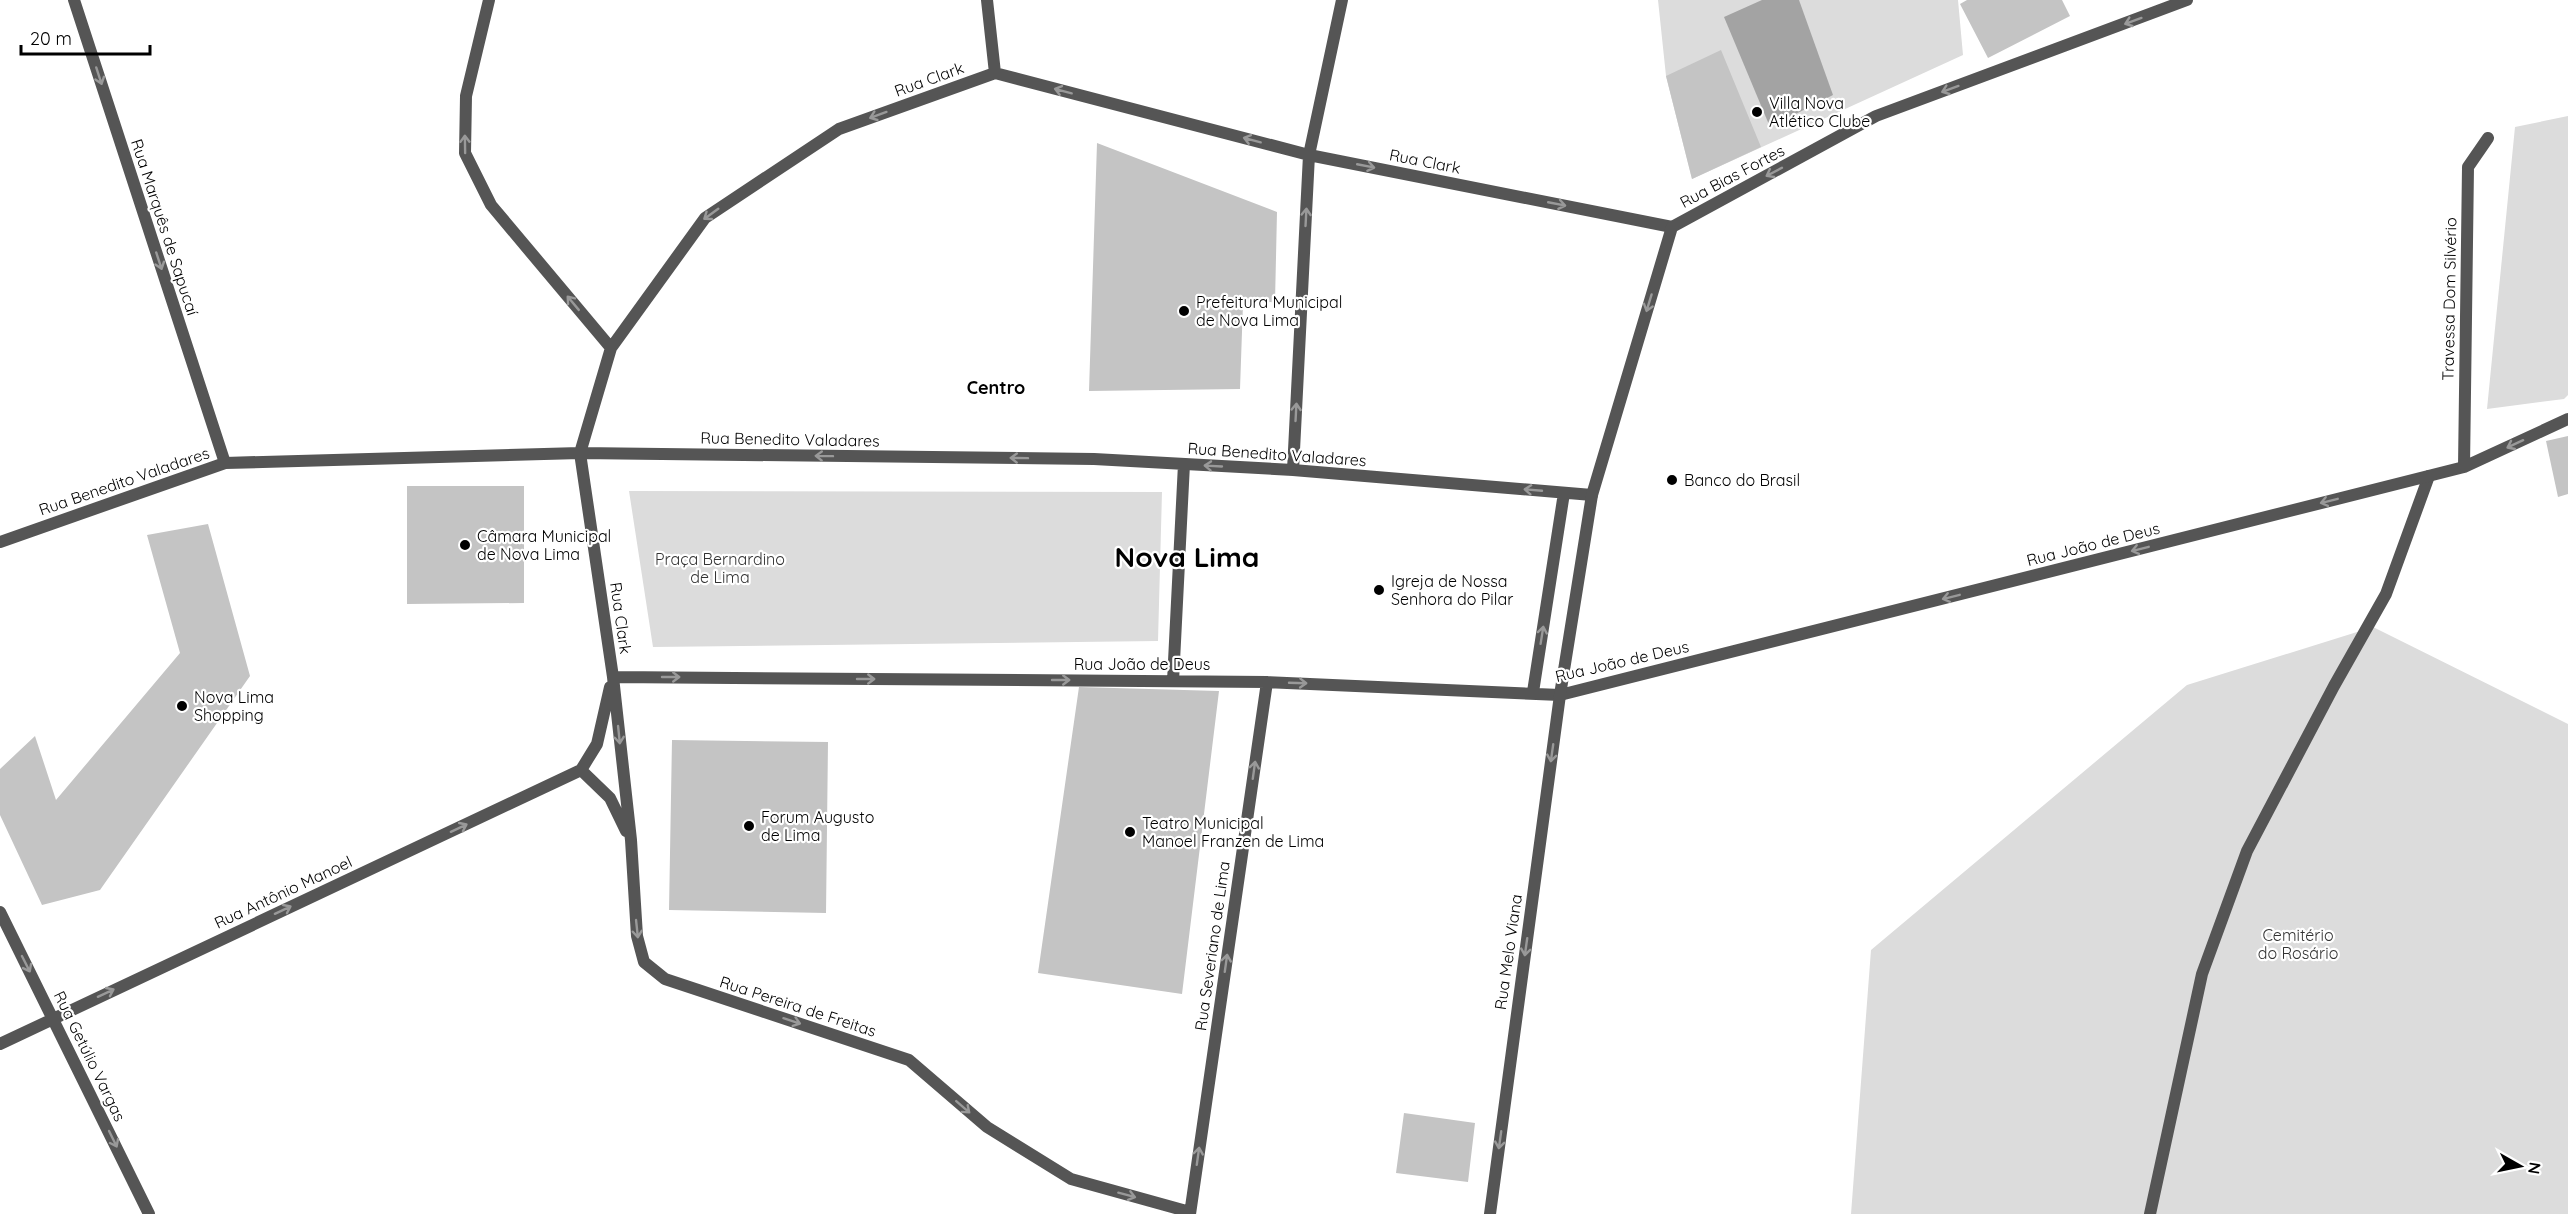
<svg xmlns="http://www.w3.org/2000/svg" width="2568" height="1214" viewBox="0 0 2568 1214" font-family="Quicksand,sans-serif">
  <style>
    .green { fill: #dcdcdc }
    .water { fill: #a3a3a3 }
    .building { fill: #c4c4c4 }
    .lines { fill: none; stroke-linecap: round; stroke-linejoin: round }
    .service { stroke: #555; stroke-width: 12 }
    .minor { stroke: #555; stroke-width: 12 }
    .tertiary { stroke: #555; stroke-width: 12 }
    .oneway { stroke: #999 }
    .poi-dot { fill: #000; stroke: #fff; stroke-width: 2 }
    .labels { text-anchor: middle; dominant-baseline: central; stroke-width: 4.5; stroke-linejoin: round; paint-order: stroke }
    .street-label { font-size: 16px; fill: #000; stroke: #fff }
    .poi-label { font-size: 16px; fill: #000; stroke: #fff; text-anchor: start }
    .park-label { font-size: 16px; fill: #333; stroke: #fff }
    .neighbourhood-label { font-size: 18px; font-weight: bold; fill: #000; stroke: #fff }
    .town-label { font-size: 28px; font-weight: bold; fill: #000; stroke: #fff }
  </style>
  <rect width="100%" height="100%" fill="#fff"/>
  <path class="green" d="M1658 0H1958L1963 55 1692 179 1666 76Z
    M2568 116V395L2564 399 2487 409 2515 127Z
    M629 491 1162 492 1158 641 653 647Z
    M2373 627 2568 724V1214H1851L1871 950 2187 685Z"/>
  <path class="water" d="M1762 0H1799L1833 95 1770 127 1724 17Z"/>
  <path class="building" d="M1967 0H2062L2070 16 1988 58 1960 4Z
    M1721 50 1761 147 1692 179 1666 76Z
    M1097 143 1277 212 1275 302 1243 303 1240 389 1089 391Z
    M2568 436V494L2558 497 2546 441Z
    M407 486H524V603L407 604Z
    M208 524 250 676 100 890 42 905 0 815V769L35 736 56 800 180 653 147 535Z
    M1079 687 1219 691 1182 994 1038 973Z
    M672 740 828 742 826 913 669 910Z
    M1404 1113 1475 1123 1468 1182 1396 1173Z"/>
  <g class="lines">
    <path class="service" d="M2150 1214 2202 974 2247 851 2334 686 2386 594 2429 476"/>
    <path class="minor" d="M74 0 225 463
      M489 0 466 96 465 153 491 205 611 348
      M987 0 995 73
      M2464 467 2468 167 2488 138
      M1293 470 1309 155 1342 0
      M0 542 225 463 580 453 1094 459 1293 470 1592 495
      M613 677 1267 682 1560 695 2464 467 2568 419
      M1173 681 1184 464
      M1533 692 1564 493
      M581 770 610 798 626 831
      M0 912 149 1214
      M0 1044 581 770 597 744 610 687
      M1190 1212 1071 1179 987 1127 909 1060 665 979 644 962 637 936 631 840 613 677 580 453 611 348 705 218 839 129 995 73 1309 155 1672 227
      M1190 1214 1267 682"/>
    <path class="tertiary" d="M1490 1214 1560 695 1592 495 1672 227 1876 116 2187 0"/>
  </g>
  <defs><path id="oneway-shaft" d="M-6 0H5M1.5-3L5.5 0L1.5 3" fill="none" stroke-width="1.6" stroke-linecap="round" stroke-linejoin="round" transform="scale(1.5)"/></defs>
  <g class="oneway">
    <use href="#oneway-shaft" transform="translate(2133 21) rotate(160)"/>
    <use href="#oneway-shaft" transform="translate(99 76) rotate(72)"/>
    <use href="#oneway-shaft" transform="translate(1950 89) rotate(160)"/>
    <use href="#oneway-shaft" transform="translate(1063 91) rotate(-165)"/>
    <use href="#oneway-shaft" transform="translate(878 115) rotate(160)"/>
    <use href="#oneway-shaft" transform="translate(1252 140) rotate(-165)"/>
    <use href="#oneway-shaft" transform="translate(465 144) rotate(-91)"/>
    <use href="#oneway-shaft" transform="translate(1366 166) rotate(11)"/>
    <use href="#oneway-shaft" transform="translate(1774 172) rotate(152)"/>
    <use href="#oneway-shaft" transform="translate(1557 204) rotate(11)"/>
    <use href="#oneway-shaft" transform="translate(711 214) rotate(144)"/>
    <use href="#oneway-shaft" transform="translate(1306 217) rotate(-87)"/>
    <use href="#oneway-shaft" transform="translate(159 261) rotate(72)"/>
    <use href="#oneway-shaft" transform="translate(573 303) rotate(-130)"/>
    <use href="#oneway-shaft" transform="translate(1649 303) rotate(107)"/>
    <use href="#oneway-shaft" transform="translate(1296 412) rotate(-87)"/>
    <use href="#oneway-shaft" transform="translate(2515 444) rotate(155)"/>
    <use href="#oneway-shaft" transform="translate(824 456) rotate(-179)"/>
    <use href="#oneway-shaft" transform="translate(1019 458) rotate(-179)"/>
    <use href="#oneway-shaft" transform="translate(1213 466) rotate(-177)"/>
    <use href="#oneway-shaft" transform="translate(1533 490) rotate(-175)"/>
    <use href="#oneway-shaft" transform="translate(2329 501) rotate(166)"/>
    <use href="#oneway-shaft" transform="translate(2140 549) rotate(166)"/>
    <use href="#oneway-shaft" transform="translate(1951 597) rotate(166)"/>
    <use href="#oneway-shaft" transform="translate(1542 635) rotate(-81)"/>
    <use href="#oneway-shaft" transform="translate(671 677)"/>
    <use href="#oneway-shaft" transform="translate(866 679)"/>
    <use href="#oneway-shaft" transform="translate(1061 680)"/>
    <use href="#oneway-shaft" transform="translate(1298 683) rotate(2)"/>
    <use href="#oneway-shaft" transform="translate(619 735) rotate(84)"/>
    <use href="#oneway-shaft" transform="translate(1552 753) rotate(98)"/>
    <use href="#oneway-shaft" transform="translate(1254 770) rotate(-82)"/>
    <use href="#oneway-shaft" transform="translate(459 828) rotate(-25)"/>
    <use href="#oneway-shaft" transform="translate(283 910) rotate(-25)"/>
    <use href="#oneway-shaft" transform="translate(637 929) rotate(84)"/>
    <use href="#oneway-shaft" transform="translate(1526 947) rotate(98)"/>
    <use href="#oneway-shaft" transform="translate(1226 963) rotate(-82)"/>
    <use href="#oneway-shaft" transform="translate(26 964) rotate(63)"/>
    <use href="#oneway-shaft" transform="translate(106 993) rotate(-25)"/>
    <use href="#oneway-shaft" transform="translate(792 1021) rotate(18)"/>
    <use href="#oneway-shaft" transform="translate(963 1107) rotate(41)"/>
    <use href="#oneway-shaft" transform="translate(113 1139) rotate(64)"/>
    <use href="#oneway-shaft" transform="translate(1500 1140) rotate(98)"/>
    <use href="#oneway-shaft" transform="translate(1198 1156) rotate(-82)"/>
    <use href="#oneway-shaft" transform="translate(1127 1195) rotate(15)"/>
  </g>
  <g class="poi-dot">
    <circle cx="1757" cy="112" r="6"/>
    <circle cx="1184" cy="311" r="6"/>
    <circle cx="1672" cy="480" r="6"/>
    <circle cx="465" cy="545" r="6"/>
    <circle cx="1379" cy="590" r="6"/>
    <circle cx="182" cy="706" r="6"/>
    <circle cx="749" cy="826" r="6"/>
    <circle cx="1130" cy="832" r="6"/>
  </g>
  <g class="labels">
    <g class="street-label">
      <text transform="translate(929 79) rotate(-20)">Rua Clark</text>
      <text transform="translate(1425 161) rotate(11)">Rua Clark</text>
      <text transform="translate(1732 176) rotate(-28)">Rua Bias Fortes</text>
      <text transform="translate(165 227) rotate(72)">Rua Marquês de Sapucaí</text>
      <text transform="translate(2449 299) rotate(-89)">Travessa Dom Silvério</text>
      <text transform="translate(790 439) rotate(1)">Rua Benedito Valadares</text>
      <text transform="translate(1277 454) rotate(4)">Rua Benedito Valadares</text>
      <text transform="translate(124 481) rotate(-19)">Rua Benedito Valadares</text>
      <text transform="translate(2093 544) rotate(-14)">Rua João de Deus</text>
      <text transform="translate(621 618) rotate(82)">Rua Clark</text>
      <text transform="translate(1622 661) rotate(-13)">Rua João de Deus</text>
      <text x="1142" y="664">Rua João de Deus</text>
      <text transform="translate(283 892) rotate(-25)">Rua Antônio Manoel</text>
      <text transform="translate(1212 946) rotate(-82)">Rua Severiano de Lima</text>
      <text transform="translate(1508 952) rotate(-82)">Rua Melo Viana</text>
      <text transform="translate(798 1006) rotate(18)">Rua Pereira de Freitas</text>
      <text transform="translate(90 1056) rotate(64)">Rua Getúlio Vargas</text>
    </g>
    <g class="poi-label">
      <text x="1769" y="103">Villa Nova<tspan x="1769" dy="18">Atlético Clube</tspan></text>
      <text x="1196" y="302">Prefeitura Municipal<tspan x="1196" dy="18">de Nova Lima</tspan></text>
      <text x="1684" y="480">Banco do Brasil</text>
      <text x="477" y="536">Câmara Municipal<tspan x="477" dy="18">de Nova Lima</tspan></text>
      <text x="1391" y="581">Igreja de Nossa<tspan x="1391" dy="18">Senhora do Pilar</tspan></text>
      <text x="194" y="697">Nova Lima<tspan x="194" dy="18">Shopping</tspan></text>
      <text x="761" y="817">Forum Augusto<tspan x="761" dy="18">de Lima</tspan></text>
      <text x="1142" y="823">Teatro Municipal<tspan x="1142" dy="18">Manoel Franzen de Lima</tspan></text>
    </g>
    <g class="park-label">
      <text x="720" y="559">Praça Bernardino<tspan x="720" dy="18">de Lima</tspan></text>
      <text x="2298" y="935">Cemitério<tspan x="2298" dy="18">do Rosário</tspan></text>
    </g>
    <g class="neighbourhood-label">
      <text x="996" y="387">Centro</text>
    </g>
    <g class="town-label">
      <text x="1187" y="556">Nova Lima</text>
    </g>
  </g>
  <g transform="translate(2520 1166) rotate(99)" stroke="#ffffff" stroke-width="4.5" paint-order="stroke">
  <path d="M0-4.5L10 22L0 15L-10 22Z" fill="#000000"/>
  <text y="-9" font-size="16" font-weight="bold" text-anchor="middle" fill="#000000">N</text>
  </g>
  <path d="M21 45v9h129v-9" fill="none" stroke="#000000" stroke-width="3"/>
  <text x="30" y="45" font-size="18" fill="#000000" stroke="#ffffff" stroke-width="4.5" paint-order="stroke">20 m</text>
</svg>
